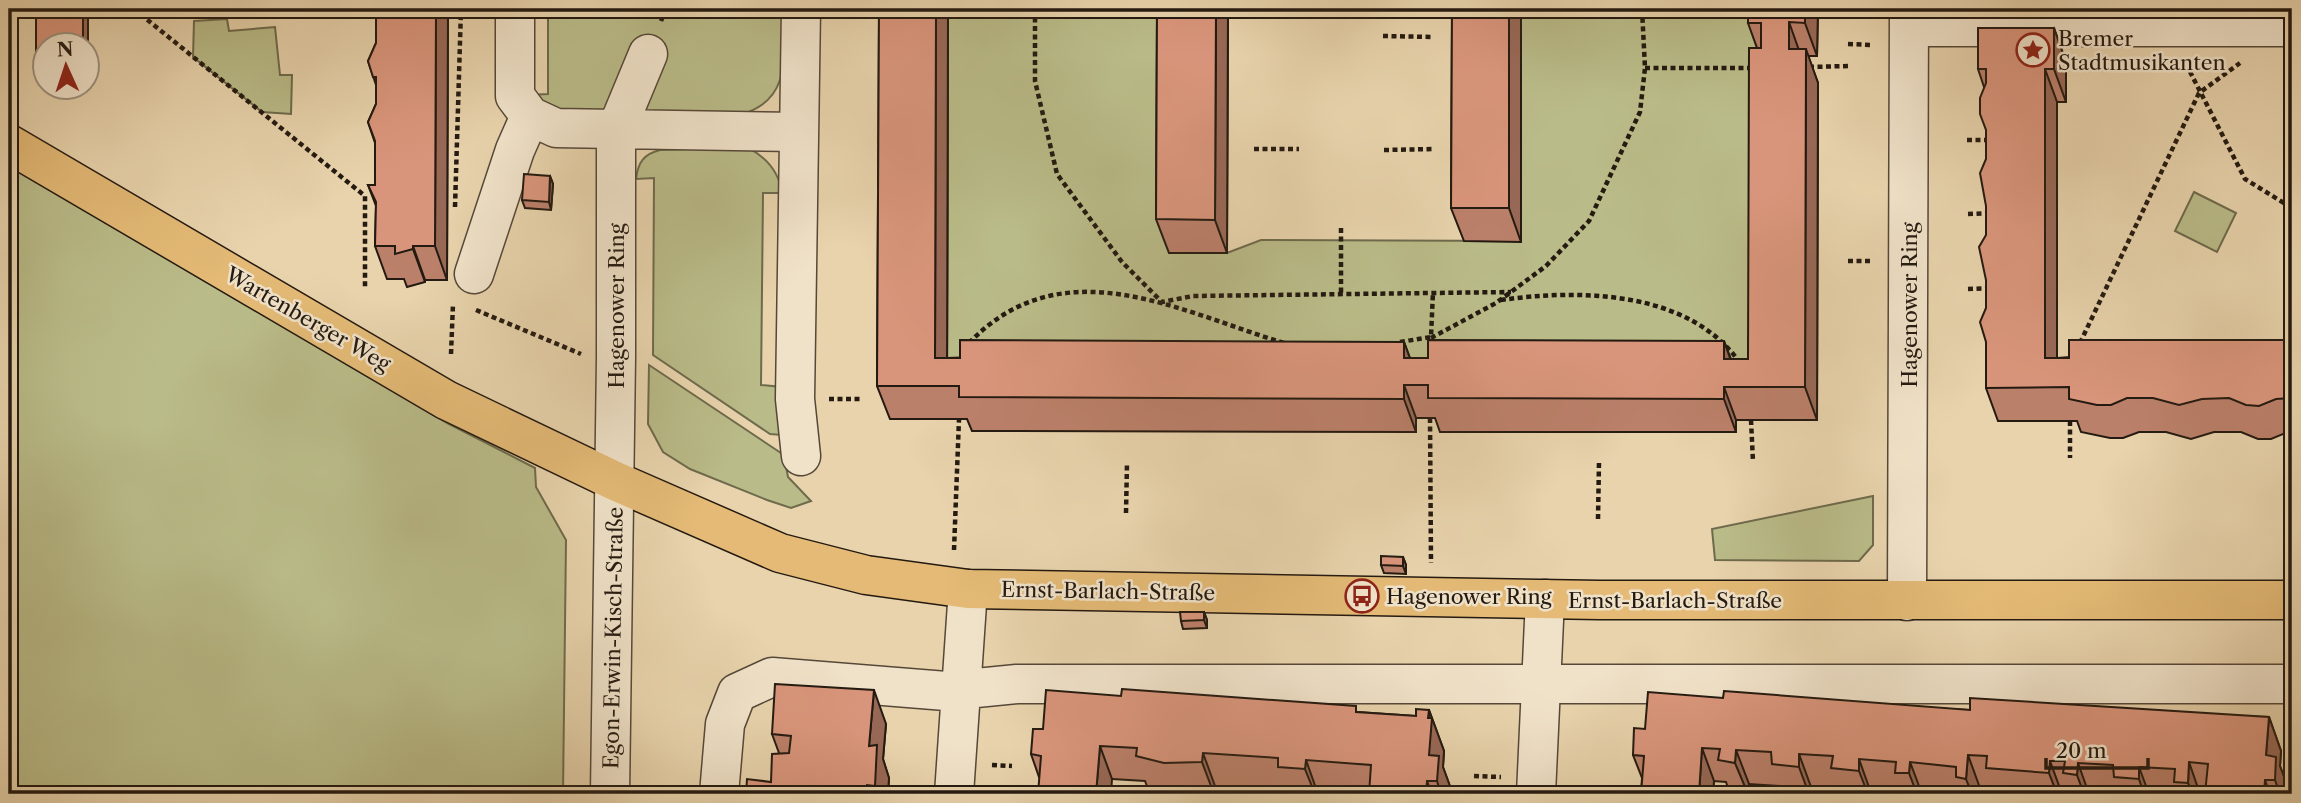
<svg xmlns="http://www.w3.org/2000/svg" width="2301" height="803" viewBox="0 0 2301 803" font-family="'Libre Caslon Text',serif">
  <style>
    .green { fill: #b9bb88; stroke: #6e6a4c; stroke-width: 2 }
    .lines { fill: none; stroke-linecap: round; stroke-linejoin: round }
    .minor-casing { stroke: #554838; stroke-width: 41 }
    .major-casing { stroke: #241a11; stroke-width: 41 }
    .path { stroke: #241a11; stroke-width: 4.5; stroke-dasharray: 5 3.5; stroke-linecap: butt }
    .minor { stroke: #f0e2c9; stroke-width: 38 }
    .major { stroke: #e4ba76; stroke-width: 38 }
    .wall { fill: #bb806a; stroke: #241a11; stroke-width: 2 }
    .shaded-wall { fill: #986856; stroke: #241a11; stroke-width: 2 }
    .building { fill: #d9957b; stroke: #241a11; stroke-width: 2 }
    .labels { text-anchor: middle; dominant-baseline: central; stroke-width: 5; stroke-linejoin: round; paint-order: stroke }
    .poi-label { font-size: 21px; fill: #241a11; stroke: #f0e2c9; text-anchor: start }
    .street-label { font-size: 21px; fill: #241a11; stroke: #f0e2c9 }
  </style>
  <rect width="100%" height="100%" fill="#e8d3ac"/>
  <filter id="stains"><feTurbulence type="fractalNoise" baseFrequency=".00286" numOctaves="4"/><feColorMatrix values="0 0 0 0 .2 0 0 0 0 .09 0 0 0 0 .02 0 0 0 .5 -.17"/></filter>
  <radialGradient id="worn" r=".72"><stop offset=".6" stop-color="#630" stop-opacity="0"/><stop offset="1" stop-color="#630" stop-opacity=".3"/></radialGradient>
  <path class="green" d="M548 9H783C783 52 794 99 742 114L549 110 527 95 548 94Z
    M948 9H1169V252L1227 253 1261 240 1520 241 1521 9H1760V392L947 391Z
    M227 19 229 31 275 27 280 75H292L291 114 262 112 193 57 194 21Z
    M747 147C766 157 779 171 782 193H763L761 385 782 387V435L770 434 653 355 654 178 636 179C638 162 644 154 660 150Z
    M9 164 449 424 535 468 536 487 566 540 563 794H9Z
    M2194 192 2236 213 2217 252 2175 231Z
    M649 365 784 455 788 477 811 501 791 508 767 500 690 469 663 452 648 424Z
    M1873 496V545L1859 561 1715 560 1712 529Z"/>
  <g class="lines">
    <defs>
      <path id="minor" d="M515 9V96L530 116 556 128 799 132
        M1909 27H2292
        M474 274 515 150 530 116
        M801 456 795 399 801 9
        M1907 601 1909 9
        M610 794 616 357V131L648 54
        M719 794 725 724 737 693 772 677 946 691 1017 684H2292
        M954 794 968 589
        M1536 794 1545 599"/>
      <path id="major" d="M9 144 446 400 615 481 780 553 866 575 968 589 1600 600H2292"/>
    </defs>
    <use href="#minor" class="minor-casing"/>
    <use href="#major" class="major-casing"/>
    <path class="path" d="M134 9 365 196V287
      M1035 9V81L1057 174 1122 262 1162 302 1193 296 1511 292
      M1254 9H1263
      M661 21 666 9
      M1383 36 1434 37
      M1848 44 1873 45
      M2186 64 2245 179 2292 208
      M1809 67 1848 66
      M1645 68H1753
      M1967 140H1990
      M1254 149H1299
      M1384 150 1435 149
      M455 207 461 9
      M1968 214 1992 213
      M1341 228V293
      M1848 261H1872
      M1968 289 1991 288
      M1501 300C1580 289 1689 290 1740 363
      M476 310 581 354
      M1431 338 1496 303 1546 266 1589 221 1640 112 1645 68 1642 9
      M1400 342 1431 337 1433 292
      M969 343C1062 246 1178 311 1284 343
      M2080 343 2199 93 2240 63
      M451 354 453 304
      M829 399H860
      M1430 418 1431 563
      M1751 420 1753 462
      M2070 421V458
      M1126 513 1127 463
      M1598 519 1599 462
      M954 550 959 419
      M992 765 1012 766
      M1474 776 1501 777"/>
    <use href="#minor" class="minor"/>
    <use href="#major" class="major"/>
  </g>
  <path class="wall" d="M21 9H88V77V46H46V77H42L36 62V16L24 15Z
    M372 9H448L447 280H425V282L407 287 404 279H387L375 246 376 206 368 185H375V143L368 122 376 104V85L368 61 376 43V19Z
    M879 9H948L947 358 1404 342 1410 358H1428L1724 341 1731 359H1748L1757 48 1748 23 1818 9 1817 56H1808L1818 83 1817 420H1736V432H1440L1435 418H1416V432L972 431 967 419H890L877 386Z
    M1157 9H1228L1227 253H1169L1156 219Z
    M1452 9H1521V242L1464 241 1451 208Z
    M2054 28 2066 62V102H2057V358L2292 340V432H2288L2271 439H2258L2241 432H2214L2191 439 2166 432H2139L2123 438H2110L2081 432 2077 421H1998L1986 388V130L1984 87 1978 69Z
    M550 176 553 184 551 210 525 208 522 200Z
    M1403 557 1406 565V574L1384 573 1381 565Z
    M1204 612 1207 620V628L1183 629 1181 621Z
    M1723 698 1970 710 2269 717 2281 751 2280 766 2289 790 2288 794H1996L1994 789 1980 788 1979 794H1895L1871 793V794H1841L1839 789 1811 787V794H1783L1780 786 1749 784 1748 794H1730L1726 782 1714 781 1713 794H1641L1642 778 1633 755 1645 729Z
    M1429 710 1444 751 1443 767 1451 789 1450 794H1288L1287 791 1215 786V794H1169L1148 789 1145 781 1112 779 1039 777 1031 754 1043 729 1358 712 1416 716Z
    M886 724 883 759 889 778 888 794H746L771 782 779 753 772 734Z"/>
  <path class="shaded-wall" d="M83 9H88V77V46H83Z
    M436 9H448L447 280 435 246Z
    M936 9H948L947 386 935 358Z
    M1216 9H1228L1227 253 1215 220Z
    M1509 9H1521V242L1509 208Z
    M1805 9H1818L1817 56 1805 23Z
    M1789 22 1801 56 1789 49Z
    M2054 28 2066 62V102L2054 69Z
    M1806 49 1818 83 1817 420 1805 387Z
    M2045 69 2057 102V387L2045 358Z
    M550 176 553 184 551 210 549 202Z
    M413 246 425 280V282L413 249Z
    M1724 341 1736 375 1724 359Z
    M1404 342 1416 375 1404 358Z
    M1404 385 1416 418V432L1404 399Z
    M1724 387 1736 420V432L1724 399Z
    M1403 557 1406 565V574L1403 566Z
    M1204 612 1207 620V628L1204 620Z
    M874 690 886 724 883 759 889 778 888 794H878L875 786 869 746Z
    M1429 710 1444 751 1443 767 1451 789 1450 794H1441L1429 755Z
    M2269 717 2281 751 2280 766 2289 790 2288 794H2280L2266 755Z
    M1100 746 1112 779 1111 794H1096Z
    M1702 748 1714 781 1713 794H1699Z
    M1736 750 1749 784 1748 794 1735 763Z
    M1203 753 1215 786 1214 794 1202 762Z
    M1799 754 1811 787V794H1809L1799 767Z
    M1968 755 1980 788 1979 794H1972L1966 779Z
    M1859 759 1871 793V794H1868L1859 771Z
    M1306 760 1318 794H1315L1305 769Z
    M2050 761 2062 794H2057L2049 773Z
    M1910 762 1922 794H1917L1909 773Z
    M2189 762 2200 794H2193L2188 783Z
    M2078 763 2089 794H2084L2077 775Z
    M2139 767 2149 794H2144L2139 779Z
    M2265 780 2270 794H2264Z
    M1427 781 1432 794H1426Z"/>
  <path class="building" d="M36 9H83V46H46V62H36Z
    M373 9H436L435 246H413V249L395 254V246H375L376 202 368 185H375V141L368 122 376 104V77H373L368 61 376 43V17Z
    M879 9H936L935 358H960V340L1404 342V358H1428V340L1724 341V359H1748L1749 48H1761V23H1748V9H1805V23L1789 22V49H1806L1805 387H1724V399L1428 398V385H1404V399L959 397V386H877Z
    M1157 9H1216L1215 220 1156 219Z
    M1452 9H1509V208H1451Z
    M1978 28H2054V69H2045V358H2069V340H2292V398L2276 399 2259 406 2246 405 2229 398 2202 399 2179 405 2153 398H2127L2111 405H2097L2069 399V387L1986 388V342L1980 322 1986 308V280L1979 247 1986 235V206L1980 173 1986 159V130L1980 114V98L1986 83V69H1978Z
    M524 174 550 176 549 202 522 200Z
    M1381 556 1403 557V566L1381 565Z
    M1180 612H1204V620L1181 621Z
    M775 684 874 690 869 746 877 745 875 786 867 785 866 794H746L747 779 771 782 772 754 789 753 791 736 772 734Z
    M1122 689 1356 706V712L1416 716V709L1429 710 1428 718H1432L1429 755 1439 756 1437 781H1427L1426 794H1369L1371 765 1306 760 1305 769 1278 767V758L1203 753 1202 762 1164 763 1136 756 1137 748 1100 746 1096 794H1038L1041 756 1031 754 1033 729H1043L1046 690 1121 696Z
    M1724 691 1970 710V698L2269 717 2266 755 2276 757 2275 780H2265L2264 794H2205L2208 764 2189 762 2188 783 2174 782 2175 769 2139 767V779L2114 777 2113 765 2078 763 2077 775 2063 773 2065 761H2050L2049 773 1986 768 1987 756 1968 755 1966 779 1956 777V767L1910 762 1909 773H1895L1896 762 1859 759V771L1831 768 1833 756 1799 754V767L1772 764 1771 752 1736 750 1735 763 1718 760 1720 749 1702 748 1699 794H1641L1644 756 1633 755 1634 728 1645 729 1648 692 1723 698Z"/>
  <defs>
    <symbol id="sight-ring" viewBox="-11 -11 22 22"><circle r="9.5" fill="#f0e2c9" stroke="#8f2418" stroke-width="1.5"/><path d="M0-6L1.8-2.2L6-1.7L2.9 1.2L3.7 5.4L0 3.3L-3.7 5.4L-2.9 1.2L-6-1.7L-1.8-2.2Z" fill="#8f2418"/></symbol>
    <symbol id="bus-ring" viewBox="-11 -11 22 22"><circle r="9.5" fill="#f0e2c9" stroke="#8f2418" stroke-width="1.5"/><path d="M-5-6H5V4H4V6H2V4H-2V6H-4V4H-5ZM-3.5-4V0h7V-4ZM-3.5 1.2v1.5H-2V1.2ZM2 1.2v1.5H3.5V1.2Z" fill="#8f2418"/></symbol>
  </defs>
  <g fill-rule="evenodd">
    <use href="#sight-ring" x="2014" y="31" width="38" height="38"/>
    <use href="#bus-ring" x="1343" y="577" width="38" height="38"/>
  </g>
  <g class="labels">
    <g class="poi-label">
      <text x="2058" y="38">Bremer<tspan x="2058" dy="24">Stadtmusikanten</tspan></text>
      <text x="1386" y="596">Hagenower Ring</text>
    </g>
    <g class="street-label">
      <text transform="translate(1909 305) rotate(-90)">Hagenower Ring</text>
      <text transform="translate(616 306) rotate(-90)">Hagenower Ring</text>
      <text transform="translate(308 319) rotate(30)">Wartenberger Weg</text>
      <text transform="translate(1108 591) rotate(1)">Ernst-Barlach-Straße</text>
      <text x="1675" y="600">Ernst-Barlach-Straße</text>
      <text transform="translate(613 638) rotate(-89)">Egon-Erwin-Kisch-Straße</text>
    </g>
  </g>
  <rect width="2301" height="803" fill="none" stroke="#e8d3ac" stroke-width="35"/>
  <rect x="10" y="10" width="2280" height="782" fill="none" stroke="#241a11" stroke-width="3.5"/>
  <rect x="18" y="18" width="2266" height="768" fill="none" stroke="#241a11" stroke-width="2"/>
  <g transform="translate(66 66) rotate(357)"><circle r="33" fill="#f0e2c9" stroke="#9e927f" stroke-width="2"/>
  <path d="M0-5L12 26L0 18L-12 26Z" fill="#8f2418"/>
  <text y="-10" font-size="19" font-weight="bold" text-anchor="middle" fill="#241a11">N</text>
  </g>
  <path d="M2046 758v10h102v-10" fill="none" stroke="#241a11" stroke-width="3.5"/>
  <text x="2056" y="758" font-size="21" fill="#241a11" stroke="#f0e2c9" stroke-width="5" paint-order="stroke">20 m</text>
  <rect width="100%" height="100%" filter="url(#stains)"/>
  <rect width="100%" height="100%" fill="url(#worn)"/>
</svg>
